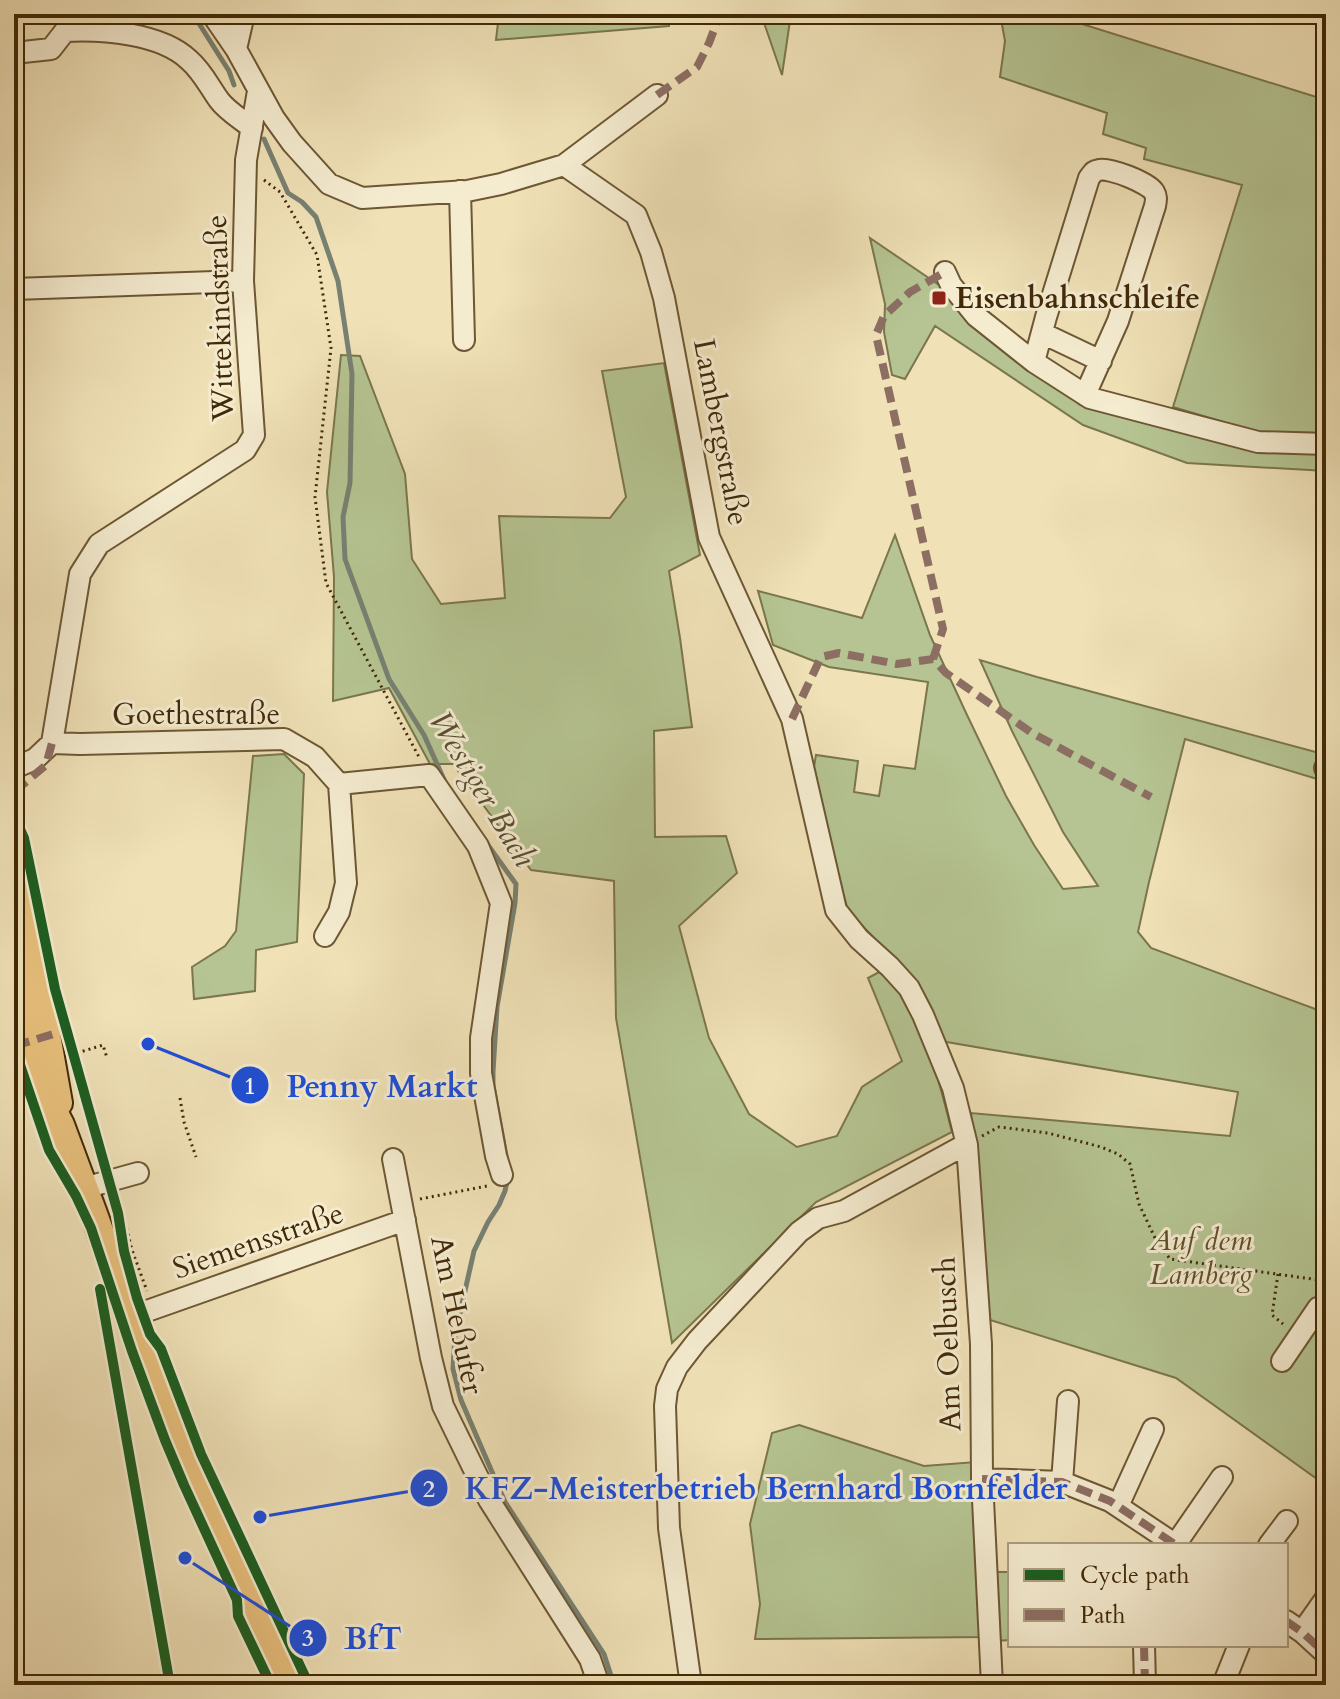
<svg xmlns="http://www.w3.org/2000/svg" width="1340" height="1699" viewBox="0 0 1340 1699" font-family="Cardo,serif">
  <style>
    .green { fill: #b5c492; stroke: #7b764d; stroke-width: 2 }
    .lines { fill: none; stroke-linecap: round; stroke-linejoin: round }
    .stream { stroke: #788172; stroke-width: 5 }
    .minor-casing { stroke: #6d5734; stroke-width: 24 }
    .major-casing { stroke: #412908; stroke-width: 30 }
    .path { stroke: #412908; stroke-width: 3; stroke-dasharray: 2 4; stroke-linecap: butt }
    .minor { stroke: #f5ecd0; stroke-width: 20 }
    .major { stroke: #e8c07c; stroke-width: 26 }
    .quiet { stroke: #8d6e63; stroke-width: 8; stroke-dasharray: 16 8; stroke-linecap: butt }
    .cycleway-casing { stroke: #f5ecd0; stroke-width: 15 }
    .cycleway { stroke: #1b5e20; stroke-width: 10 }
    .poi-dot { fill: #8f2418; stroke: #f5ecd0; stroke-width: 3 }
    .labels { text-anchor: middle; dominant-baseline: central; stroke-width: 6; stroke-linejoin: round; paint-order: stroke }
    .poi-label { font-size: 30px; font-weight: bold; fill: #412908; stroke: #f5ecd0; text-anchor: start }
    .street-label { font-size: 30px; fill: #412908; stroke: #f5ecd0 }
    .park-label { font-size: 30px; font-style: italic; fill: #5e502a; stroke: #f5ecd0 }
    .water-label { font-size: 32px; font-style: italic; fill: #584e34; stroke: #f5ecd0 }
    .leader { fill: none; stroke: #1d4ed8; stroke-width: 3 }
    .callout-dot { fill: #1d4ed8; stroke: #f5ecd0; stroke-width: 3 }
    .mark-label { font-size: 24px; text-anchor: middle; font-weight: bold; fill: #fff }
    .callout-label { font-size: 32px; text-anchor: middle; font-weight: bold; fill: #1d4ed8; stroke: #f5ecd0; stroke-width: 6; stroke-linejoin: round; paint-order: stroke }
  </style>
  <rect width="100%" height="100%" fill="#f0e1b7"/>
  <filter id="stains"><feTurbulence type="fractalNoise" baseFrequency=".0025" numOctaves="4"/><feColorMatrix values="0 0 0 0 .2 0 0 0 0 .09 0 0 0 0 .02 0 0 0 .5 -.17"/></filter>
  <radialGradient id="worn" r=".72"><stop offset=".6" stop-color="#630" stop-opacity="0"/><stop offset="1" stop-color="#630" stop-opacity=".3"/></radialGradient>
  <path class="green" d="M499 14H670L669 26 496 40Z
    M762 14H791L782 75 762 17Z
    M1000 14H1050L1326 100V433L1257 432 1173 407 1242 185 1144 159 1146 148 1103 134 1107 113 1000 77 1005 41Z
    M870 238 939 285 972 323 1086 403 1326 449V471L1187 463 1083 425 935 326 905 379 892 375 884 332 885 304Z
    M341 355 360 356 405 474 412 559 441 604 505 598 499 516 610 518 626 497 602 371 664 363 700 555 669 571 680 638 692 727 654 731 655 837 726 836 737 873 679 926 709 1038 749 1114 797 1147 837 1136 862 1087 902 1061 868 978 881 971C925 1013 937 1075 952 1132L816 1202 672 1343 616 1018 614 881 531 870 453 764H430L389 688 333 701 334 577 327 492Z
    M895 535 930 635 967 715 1006 796 1034 845 1063 889 1098 886 1063 832 1012 731 980 660 1037 677 1323 754 1317 779 1185 739 1149 882 1138 932 1151 948 1326 1013V1464L1317 1479 1176 1378 987 1319 971 1113 1230 1136 1238 1092 941 1041 915 980 848 911 836 867 814 767 816 755 858 761 854 792 879 796 884 765 915 769 928 682 829 667 773 645 758 591 862 618Z
    M284 754 304 774 297 942 256 950 255 991 194 999 192 967 225 946 236 931 253 756Z
    M799 1425 924 1466 976 1462 986 1637 755 1639 760 1604 750 1524 772 1433Z
    M993 1572H1010V1640L995 1641Z"/>
  <g class="lines">
    <path class="stream" d="M193 14 229 71 234 85
      M264 139 288 193 302 202 316 217 338 281 352 374 350 483 343 517 345 559 389 679 424 735 446 784
      M485 841 516 884 515 903 497 1007 493 1072V1086L508 1167
      M508 1177 505 1191 499 1205 488 1222 474 1251 455 1335 453 1369 461 1400 505 1502 604 1654 614 1685"/>
    <defs>
      <path id="minor" d="M212 14 236 49 274 118 292 143 329 184 362 198 467 191 501 184 564 165 657 95
        M236 49 244 14
        M14 53 51 49 65 31C102 29 161 33 189 60 202 71 209 86 219 100 227 111 241 119 252 128
        M564 165 636 215 651 252 664 298 709 537 792 719 836 910 859 939 890 967 909 988 923 1015 953 1088 967 1145 981 1344 982 1479 992 1685
        M460 191 464 340
        M945 272 951 285 976 316 1034 362 1090 398 1258 442 1326 444
        M14 289 243 281
        M1042 333 1101 361
        M1034 362 1046 317 1089 178C1093 173 1093 171 1099 170 1109 167 1149 183 1154 192 1157 197 1156 200 1155 206L1118 321 1085 395
        M52 743 80 744 284 739 315 757 339 784 429 775 478 846 501 903 481 1038V1073L496 1156 502 1175
        M14 768 35 759 52 743 80 574 99 544 245 450 254 435 243 281 246 160 258 91
        M1325 768H1326
        M325 936 339 912 346 883 339 784
        M393 1159 431 1358 443 1406 489 1500 590 1659 599 1685
        M84 1188 138 1173
        M130 1317 405 1220
        M1282 1361 1318 1308 1326 1309
        M982 1479 1062 1482 1110 1501 1176 1545
        M1062 1482 1068 1401
        M1118 1506 1153 1429
        M1175 1545 1222 1477
        M1269 1545 1287 1521
        M1286 1621 1302 1632 1326 1654
        M1302 1632 1326 1598
        M1144 1645 1145 1685
        M691 1685 669 1528 665 1406 667 1389 677 1367 697 1341 799 1232 818 1218 844 1211 961 1147 967 1145
        M1223 1685 1239 1645"/>
      <path id="major" d="M14 883 40 995 59 1103
        M14 995 25 1042 33 1064 47 1098 61 1125 94 1214 160 1398 206 1508 290 1685"/>
    </defs>
    <use href="#minor" class="minor-casing"/>
    <use href="#major" class="major-casing"/>
    <path class="path" d="M264 180 280 192 317 255 331 348 315 497 326 583 419 757
      M14 808 27 837 36 878
      M69 1026 108 1161
      M77 1053 103 1045 107 1058
      M180 1098 184 1122 196 1157
      M982 1136 999 1127 1048 1133 1101 1147 1118 1154 1130 1164 1139 1204 1155 1238 1170 1259 1326 1281
      M119 1199 132 1250 147 1291
      M420 1199 487 1186
      M1278 1274 1272 1315 1283 1324"/>
    <use href="#minor" class="minor"/>
    <use href="#major" class="major"/>
    <path class="quiet" d="M657 95 697 67 709 43 720 14
      M933 659 943 629 876 335 884 316 910 292 945 272
      M792 719 821 657 839 653 897 664 933 659 946 673 1032 733 1151 797
      M14 792 46 765 52 743
      M14 1046 70 1029
      M982 1479 1062 1482 1110 1501 1176 1545
      M1286 1621 1302 1632 1326 1654
      M1144 1645 1145 1685"/>
    <defs>
      <path id="cycleway" d="M14 816 24 838 55 989 118 1213 124 1251 137 1298 150 1334 161 1349 201 1454 309 1685
        M14 1047 49 1150 76 1196 91 1228 132 1351 165 1440 184 1485 237 1600 238 1616 271 1685
        M100 1289 170 1685"/>
    </defs>
    <use href="#cycleway" class="cycleway-casing"/>
    <use href="#cycleway" class="cycleway"/>
  </g>
  <rect class="poi-dot" x="931" y="290" width="16" height="16" rx="4"/>
  <g class="labels">
    <g class="poi-label">
      <text x="955" y="298">Eisenbahnschleife</text>
    </g>
    <g class="street-label">
      <text transform="translate(220 318) rotate(-92)">Wittekindstraße</text>
      <text transform="translate(721 432) rotate(79)">Lambergstraße</text>
      <text x="196" y="714">Goethestraße</text>
      <text transform="translate(258 1241) rotate(-19)">Siemensstraße</text>
      <text transform="translate(457 1315) rotate(78)">Am Heßufer</text>
      <text transform="translate(948 1344) rotate(-92)">Am Oelbusch</text>
    </g>
    <g class="park-label">
      <text x="1201" y="1240">Auf dem<tspan x="1201" dy="34">Lamberg</tspan></text>
    </g>
    <g class="water-label">
      <text transform="translate(482 789) rotate(59)">Westiger Bach</text>
    </g>
  </g>
  <path class="leader" d="M148 1044L250 1085M260 1517L429 1488M185 1558L308 1638"/>
  <g class="callout-dot">
    <circle cx="148" cy="1044" r="8"/>
    <circle cx="260" cy="1517" r="8"/>
    <circle cx="185" cy="1558" r="8"/>
    <circle cx="250" cy="1085" r="20"/>
    <circle cx="429" cy="1488" r="20"/>
    <circle cx="308" cy="1638" r="20"/>
  </g>
  <g class="mark-label">
    <text x="250" y="1094">1</text>
    <text x="429" y="1497">2</text>
    <text x="308" y="1646">3</text>
  </g>
  <g class="callout-label">
    <text x="382" y="1097">Penny Markt</text>
    <text x="766" y="1499">KFZ-Meisterbetrieb Bernhard Bornfelder</text>
    <text x="373" y="1649">BfT</text>
  </g>
  <rect width="1340" height="1699" fill="none" stroke="#f0e1b7" stroke-width="48"/>
  <rect x="16" y="16" width="1308" height="1667" fill="none" stroke="#412908" stroke-width="4"/>
  <rect x="24" y="24" width="1292" height="1651" fill="none" stroke="#412908" stroke-width="2"/>
  <rect x="1008" y="1543" width="280" height="104" fill="#f5ecd0" stroke="#ad9e80" stroke-width="2"/>
  <rect x="1024" y="1569" width="40" height="12" fill="#1b5e20" stroke="#ad9e80" stroke-width="2"/>
  <text x="1080" y="1583" font-size="24" fill="#412908">Cycle path</text>
  <rect x="1024" y="1609" width="40" height="12" fill="#8d6e63" stroke="#ad9e80" stroke-width="2"/>
  <text x="1080" y="1623" font-size="24" fill="#412908">Path</text>
  <rect width="100%" height="100%" filter="url(#stains)"/>
  <rect width="100%" height="100%" fill="url(#worn)"/>
</svg>
